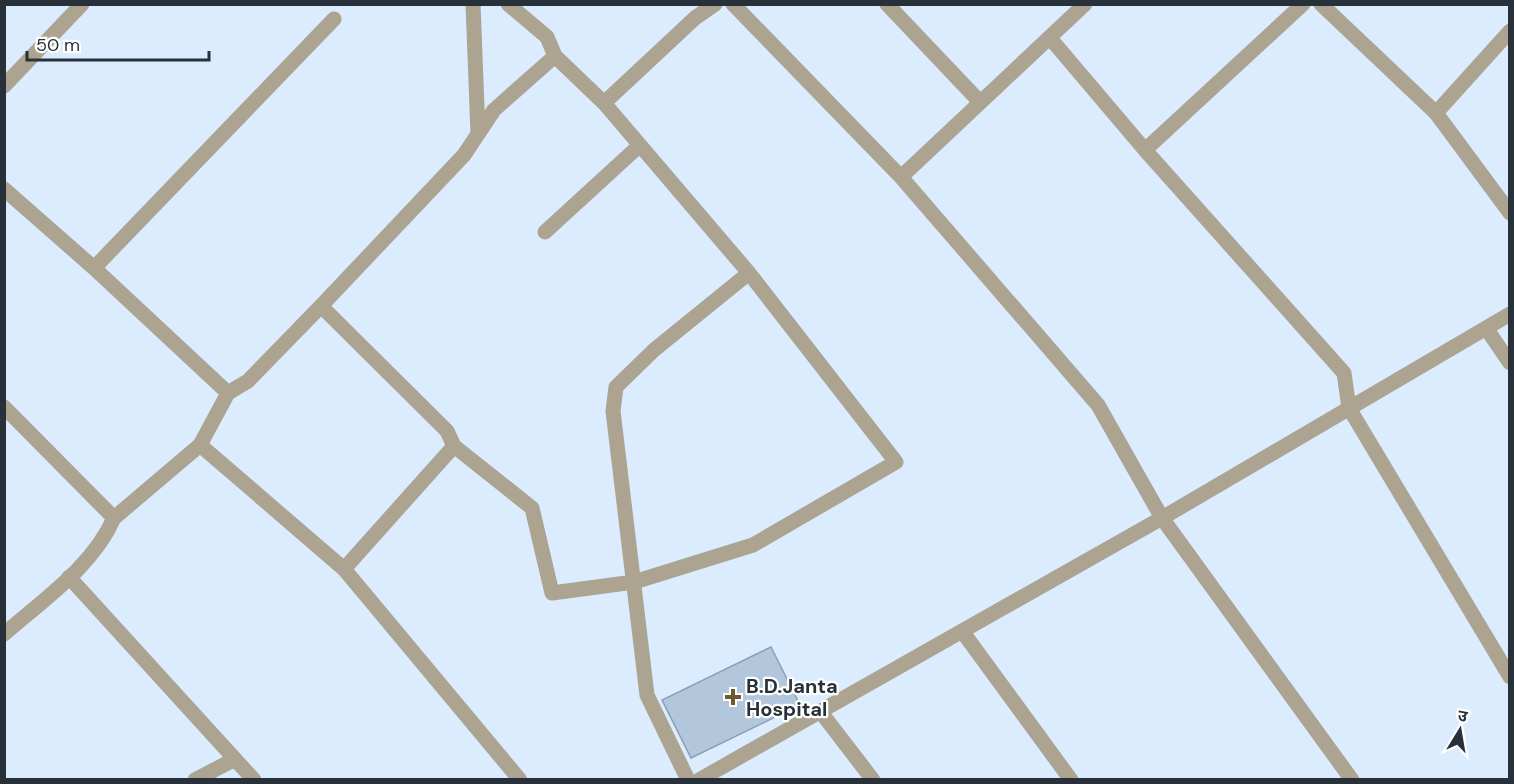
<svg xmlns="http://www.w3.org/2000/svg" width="1514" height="784" viewBox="0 0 1514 784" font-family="'DM Sans','Noto Sans Devanagari',sans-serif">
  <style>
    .building { fill: #b2c7dc; stroke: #8a9fb3; stroke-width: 1.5 }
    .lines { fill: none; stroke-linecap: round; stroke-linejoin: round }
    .minor { stroke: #aca391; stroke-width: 15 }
    .poi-dot { fill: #705929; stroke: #fff; stroke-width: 2 }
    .labels { text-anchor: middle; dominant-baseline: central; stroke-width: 4.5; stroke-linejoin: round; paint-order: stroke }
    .poi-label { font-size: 20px; font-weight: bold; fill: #283139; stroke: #fff; text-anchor: start }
  </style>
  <rect width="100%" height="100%" fill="#daecfd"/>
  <path class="building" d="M771 647 800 705 691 758 662 700Z"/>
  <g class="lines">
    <path class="minor" d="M473 4 478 133
      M733 4 901 177 1098 405 1162 518 1352 780
      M887 4 979 101
      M1321 4 1436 113
      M1510 31 1436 113 1510 213
      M1050 38 1145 150 1344 373 1349 408 1510 677
      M4 86 82 4
      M604 103 695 18 715 4
      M1145 150 1303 4
      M901 177 1085 4
      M4 189 94 268 228 393
      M545 232 640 145
      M94 268 334 19
      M321 306 447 431 454 446 532 508 552 593 634 582 753 545 896 462 749 273 604 103 555 56 547 37 508 4
      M1486 328 1510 363
      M4 407 114 518
      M200 445 344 569 520 780
      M344 569 454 446
      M69 577 254 780
      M962 631 1071 780
      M4 634C43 600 93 566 114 518L200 445 228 393 248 381 321 306 464 155 494 110 555 56
      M820 711 873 780
      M195 780 235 759
      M688 780 647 695 613 411 616 387 654 350 749 273
      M699 780 1162 518 1510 314"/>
  </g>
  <path class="poi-dot" d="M730 688h6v6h6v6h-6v6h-6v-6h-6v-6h6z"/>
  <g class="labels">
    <g class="poi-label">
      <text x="746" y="686">B.D.Janta<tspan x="746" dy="23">Hospital</tspan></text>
    </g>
  </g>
  <rect width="1514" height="784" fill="none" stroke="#283139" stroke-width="12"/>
  <g transform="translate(1460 730) rotate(11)" stroke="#ffffff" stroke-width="4.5" paint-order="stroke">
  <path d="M0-4.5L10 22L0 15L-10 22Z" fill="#283139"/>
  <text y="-9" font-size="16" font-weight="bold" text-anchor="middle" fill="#283139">उ</text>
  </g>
  <path d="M27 51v9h182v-9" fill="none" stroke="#283139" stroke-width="3"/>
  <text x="36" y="51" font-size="18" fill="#283139" stroke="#ffffff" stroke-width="4.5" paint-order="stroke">50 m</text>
</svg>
